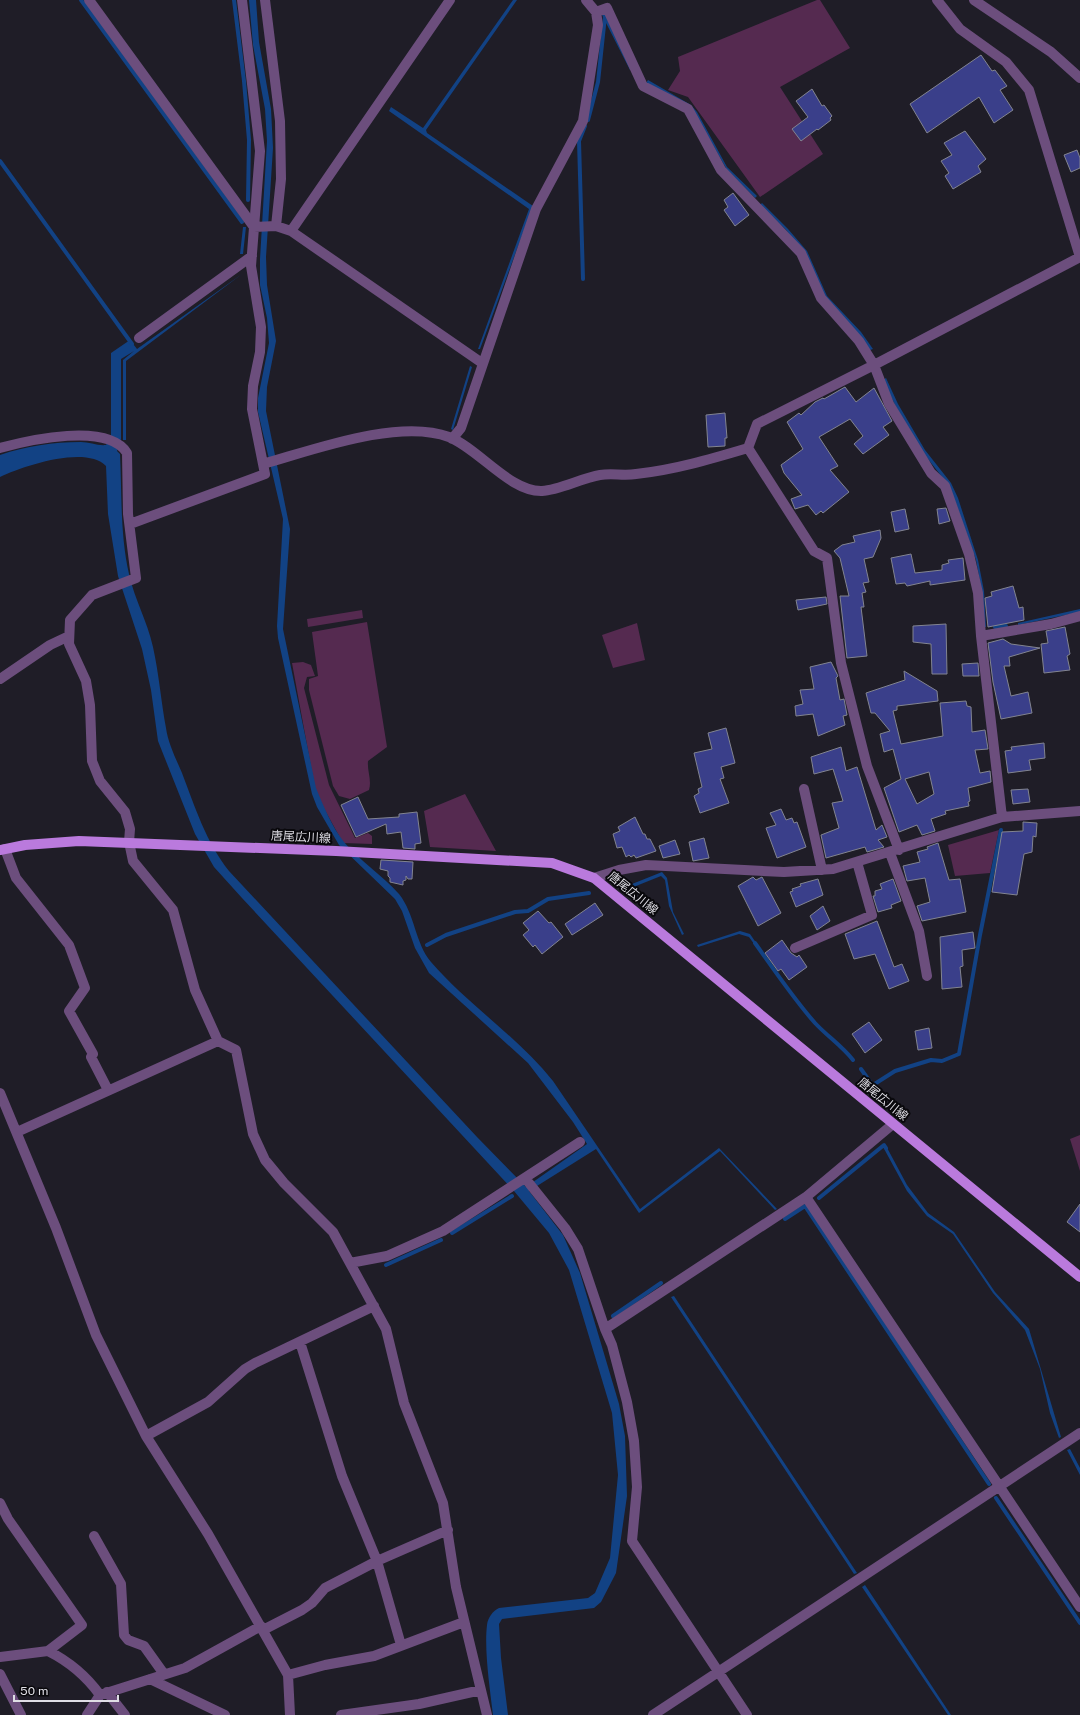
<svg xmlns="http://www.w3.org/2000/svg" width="1080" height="1715" viewBox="0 0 1080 1715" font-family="'Public Sans','Noto Sans JP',sans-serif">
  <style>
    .green { fill: #552a50 }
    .water { fill: #124284 }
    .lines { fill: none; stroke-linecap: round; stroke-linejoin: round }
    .stream { stroke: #124284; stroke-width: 4 }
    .building { fill: #3a3f8a; stroke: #828490; fill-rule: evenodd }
    .minor { stroke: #6c4e7d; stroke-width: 10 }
    .major { stroke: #ba7add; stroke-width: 10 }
    .labels { text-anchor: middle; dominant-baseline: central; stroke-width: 4; stroke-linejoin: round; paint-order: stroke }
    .street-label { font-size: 12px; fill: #dfdee5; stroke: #09080c }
  </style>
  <rect width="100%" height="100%" fill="#1f1d27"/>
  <path class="green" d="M817 0H820L850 48 780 87 823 154 760 197 688 97 668 90 680 71 678 57Z
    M362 610 363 618 308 627 307 619Z
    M367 622 387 747 368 761C367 771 372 780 369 790L350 799 339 796 333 786 309 690V679L318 676 312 632Z
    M637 623 645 660 613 668 602 635Z
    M303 662 311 665 315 676 307 677 304 688 329 785 355 838 368 833 372 836V844L343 843 316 794 292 663Z
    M465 794 496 851 430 847 424 811Z
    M999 830 990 873 955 876 948 845Z
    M1080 1135V1171L1070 1139Z"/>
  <path class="water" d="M249 0H256L259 42 271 109 273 148 266 257 267 285 276 341 267 387 266 411 290 529 283 629 316 788C323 805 332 827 344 842 360 861 382 875 399 894 415 914 415 943 431 962 468 1005 517 1036 553 1081L640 1209 719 1148 777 1209 775 1210 720 1151 639 1213 596 1149 529 1191 563 1235 580 1273 619 1404 625 1436 627 1496 616 1573 601 1602 594 1608 502 1619 499 1624 501 1658 508 1715H493C490 1689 484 1650 487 1625 488 1617 493 1611 499 1608L588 1598 595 1593 610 1558 618 1475 612 1413 569 1270 549 1233 514 1191 242 898 214 867 195 834 158 741 151 690 142 649 118 576 108 514 106 466C86 445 23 466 0 477V455C26 446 53 442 81 442 89 442 98 446 106 445L111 436V353L130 340 137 349 242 274 126 361V440H123V360L134 351 121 359V439L117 451 120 454C122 494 120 534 129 574 135 601 147 620 153 647 159 674 161 701 166 728 168 743 176 759 182 773 195 807 206 842 229 871L477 1137 526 1187 587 1144 573 1122 528 1063 429 973 415 948 402 911 395 899 339 845 317 807 312 794 278 638 277 626 283 519 258 412V398L269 343 267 318 260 285V259L267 141 265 109 253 45Z
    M513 0H517L426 130 427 133 533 206 480 349H478L529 209 389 111 391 107 423 128Z
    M604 13 632 69 630 70 602 15Z
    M648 80 691 105 697 112 727 167 757 196 755 198 727 170 694 112 646 83Z
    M762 203 788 229 807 251 827 296 861 332 873 349 870 350 825 297 806 255 786 230 760 205Z
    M243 227H246L243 254H240Z
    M470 366 472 367 453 430 451 429Z
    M886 378 898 404 925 450 951 483 958 498 978 560 984 591 986 627H984L982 592 976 560 950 487 924 454 895 405 883 380Z
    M1080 609V612L1018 625V623Z
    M662 872 667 878 673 912 684 934 682 935 669 906 665 880 661 876 631 888 628 889 627 886Z
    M740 931 750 934 759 947 757 948 749 937 739 934 698 947 697 945Z
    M885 1144 907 1185 928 1213 954 1232 995 1292 1029 1329 1061 1437 1059 1438 1050 1413 1040 1369 1025 1330 993 1293 953 1234 927 1216 907 1191 882 1145Z
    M674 1296 857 1573 854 1574 671 1297Z
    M1070 1449 1080 1468V1475L1067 1450Z
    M865 1585 951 1715H948L862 1587Z"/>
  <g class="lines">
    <path class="stream" d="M81 0 242 222
      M234 0 244 81 249 140 248 200
      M588 120 598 82 605 16
      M0 161 132 344
      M583 279 579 141 585 126
      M995 627 1006 626
      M755 943C775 971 793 998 815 1023 827 1036 842 1046 853 1060
      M427 945 446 935 515 912 528 911 548 899 589 893
      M861 1069 878 1093
      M873 1085 895 1071 931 1060 942 1061 959 1054 980 935 1001 830
      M819 1198 884 1145 886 1148
      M785 1219 805 1206 989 1484
      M452 1233 512 1196
      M386 1265 441 1240
      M613 1316 661 1283
      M996 1498 1080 1623"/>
  </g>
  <path class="building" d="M981 55 992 71 995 70 1007 86 1000 90 1013 110 994 123 979 97 927 133 910 104Z
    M812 89 822 106 824 105 832 116 830 118 831 120 818 130 817 129 801 141 792 129 808 117 796 101Z
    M965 131 986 159 978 166 981 172 953 189 945 176 949 173 941 161 952 155 944 143Z
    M1077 150 1080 158V168L1071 172 1064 155Z
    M733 193 749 215 735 226 724 210 728 207 724 200Z
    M845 387 856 402 874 388 892 421 883 427 889 435 863 454 854 444 863 436 850 419 819 437 838 466 830 470 849 492 823 513 821 511 816 515 808 505 795 509 791 499 802 495 784 473 781 465 803 449 787 422 799 413 801 415 815 402 823 398 824 399Z
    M725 413 727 438H725V446L708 447 706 415Z
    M946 508 950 521 939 524 937 509Z
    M905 509 909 529 895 532 891 512Z
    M880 530 881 538 873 557 864 559 869 582 863 583 866 592 862 593 864 607H861L867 656 847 658 840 596H849L840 558 834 551 842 545 855 542 853 536Z
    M911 554 915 573 942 570V565L949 563 948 560 963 558 965 580 930 585V581L907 586 905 583 896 584 891 558Z
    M1013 586 1019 608 1023 607 1024 620 988 627 985 598 992 596 991 592Z
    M826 597 827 604 798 610 796 600Z
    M946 624 947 674H932L931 644 913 642V626Z
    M1065 627 1070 654 1067 656 1070 670 1044 673 1041 644 1048 643 1046 631Z
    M1003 639 1011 644 1040 648 1009 657 1010 666H1004L1011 696 1028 692 1032 713 1001 719 993 682 988 643Z
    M831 662 838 676 836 678 840 700 844 699 847 715 843 716 845 725 818 736 813 714 796 716 795 706 803 704 800 690 814 689 810 667Z
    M978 663 979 676H963L962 664Z
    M904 671 937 691 938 701 897 706V710L893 711 901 744 943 736 940 703 966 701 967 706 971 707 972 732 985 730 988 749 975 750 980 773 990 771 991 782 968 788 970 801 968 802 969 806 945 811 946 814 931 819 935 831 922 835 917 825 899 832 884 788 901 779 893 749 884 752 880 734 890 731 875 713H871L866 693 905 680ZM929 772 934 794 917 804 905 779Z
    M726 728 735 763 721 767 724 778 720 779 729 803 700 813 694 796 699 793 698 789 702 787 694 753 712 749 708 733Z
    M1044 743 1045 758 1029 760 1031 770 1008 773 1005 751 1012 750 1011 747Z
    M841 747 846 771 857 767 876 830 882 825 887 837 878 840 884 847 867 852 865 847 826 858 821 835 839 828 832 803 843 801 833 769 814 774 811 757Z
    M1028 789 1030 802 1013 804 1011 790Z
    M358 797 368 819 399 817V814L417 812 421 843 415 844V849L403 848 401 832 387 834 386 824 356 837 341 805Z
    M781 809 786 820 792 818 794 823 797 822 806 847 777 858 766 828 776 825 770 813Z
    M635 817 643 834H645L647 839H650L656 851 636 858 634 855 631 857 629 855 626 857 622 847 617 848 613 834 620 831 618 827Z
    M1023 822 1037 823 1036 837 1033 836 1032 852 1024 854 1017 895 992 892 1002 832 1023 831Z
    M704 838 709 858 693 861 689 842Z
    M675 840 680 854 663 858 659 846Z
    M938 843 949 880 960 879 966 912 922 921 917 906 930 902 925 878 907 881 903 866 920 862 917 852 928 849 927 847Z
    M381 860 413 862 412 879H408L406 876V880L403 881V885L390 882V878L388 876V871L380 869Z
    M753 877 756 880 762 877 781 913 758 926 738 886Z
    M818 879 823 895 796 907 790 892 793 891 792 889 801 886 800 884Z
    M893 879 901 901 891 905 892 908 878 912 873 896H875V891L882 889 880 884Z
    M595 903 603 915 572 935 565 924Z
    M823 906 830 921 817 930 810 916Z
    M538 911 549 923 551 922 563 937 542 954 535 945 533 947 523 935 529 930 523 923Z
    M877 921 894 967 902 964 909 981 889 989 875 954 854 959 845 934Z
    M973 932 975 948 962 950 963 966 960 967 962 987 942 989 940 937Z
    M782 940 791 953 797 957 799 955 807 967 789 980 781 969 778 971 765 953Z
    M869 1022 882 1040 865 1053 852 1034Z
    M929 1028 932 1048 918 1050 915 1031Z
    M1080 1204V1232L1067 1222Z"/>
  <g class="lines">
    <path class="minor" d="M89 0 254 227
      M265 0 280 121 281 179 276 226
      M937 0 960 29 1006 62 1029 90 1080 257
      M974 0 1051 52 1080 78
      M596 12 607 8 643 86 688 109 721 170 801 253 821 298 859 341 874 365 889 404 931 473 945 486 969 554 978 593 981 636 1002 817
      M254 227 276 226 291 231 482 363
      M291 231 450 0
      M139 338 252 256
      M452 439 461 428 536 209 583 121 598 25 596 12 586 0
      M0 448C29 440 108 422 127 453L128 514 136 578 92 595 70 620 69 644 86 681 90 705 92 761 100 781 125 812 130 829 129 842 133 861 173 910 195 990 218 1041 236 1050 253 1134 265 1160 284 1183 333 1232 386 1329 404 1403 443 1503 456 1587 487 1715
      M748 448 814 551 827 558 841 663 867 766 899 850
      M748 448 757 424 874 365 1080 257
      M263 464C313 450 399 418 449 437 479 449 510 492 542 491 559 490 582 478 600 475 612 473 624 476 636 474 674 470 711 459 748 448
      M130 524 265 474 252 409 253 386 260 352 261 327 251 266 260 151 242 0
      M981 636 1051 624 1080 616
      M0 679 50 645 69 636
      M804 789 822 870
      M5 849 16 878 69 945 85 988 69 1011 93 1054 91 1057 108 1090
      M890 853 919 931 927 976
      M594 878 619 870 646 865 784 872 833 869 1002 817 1080 811
      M795 948 872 915 857 862
      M0 1093 56 1228 96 1335 146 1436 208 1534 288 1675 290 1715
      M17 1132 218 1041
      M525 1178 565 1228 578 1249 605 1329 612 1345 627 1402 634 1441 637 1487 632 1541 747 1715
      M806 1197 1080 1607
      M350 1263 387 1256 443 1231 580 1142
      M605 1329 806 1197 893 1124
      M300 1342 342 1476 377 1561 401 1645
      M146 1436 208 1402 245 1369 255 1363 374 1306
      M0 1503 8 1519 82 1625 48 1651 0 1657
      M94 1536 121 1584 124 1635 128 1640 144 1646 164 1674
      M263 1630 302 1610 312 1603 325 1588 377 1561 448 1530
      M48 1651C68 1661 87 1677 100 1695
      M0 1674 21 1715
      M288 1675 325 1665 374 1656 464 1622
      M150 1679 225 1715
      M107 1692 125 1715
      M87 1715 100 1695 185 1668 261 1626
      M341 1715 419 1704 481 1690
      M653 1715 1080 1433"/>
    <path class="major" d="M0 850 25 845 79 841 336 851 552 863 594 878 1080 1277"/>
  </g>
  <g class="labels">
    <g class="street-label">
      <text transform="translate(301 837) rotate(3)">唐尾広川線</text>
      <text transform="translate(633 893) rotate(39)">唐尾広川線</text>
      <text transform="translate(883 1099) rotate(39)">唐尾広川線</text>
    </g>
  </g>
  <path d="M14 1695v6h104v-6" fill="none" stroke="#dfdee5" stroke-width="2"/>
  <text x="20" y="1695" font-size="12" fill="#dfdee5" stroke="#09080c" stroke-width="3" paint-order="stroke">50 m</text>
</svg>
